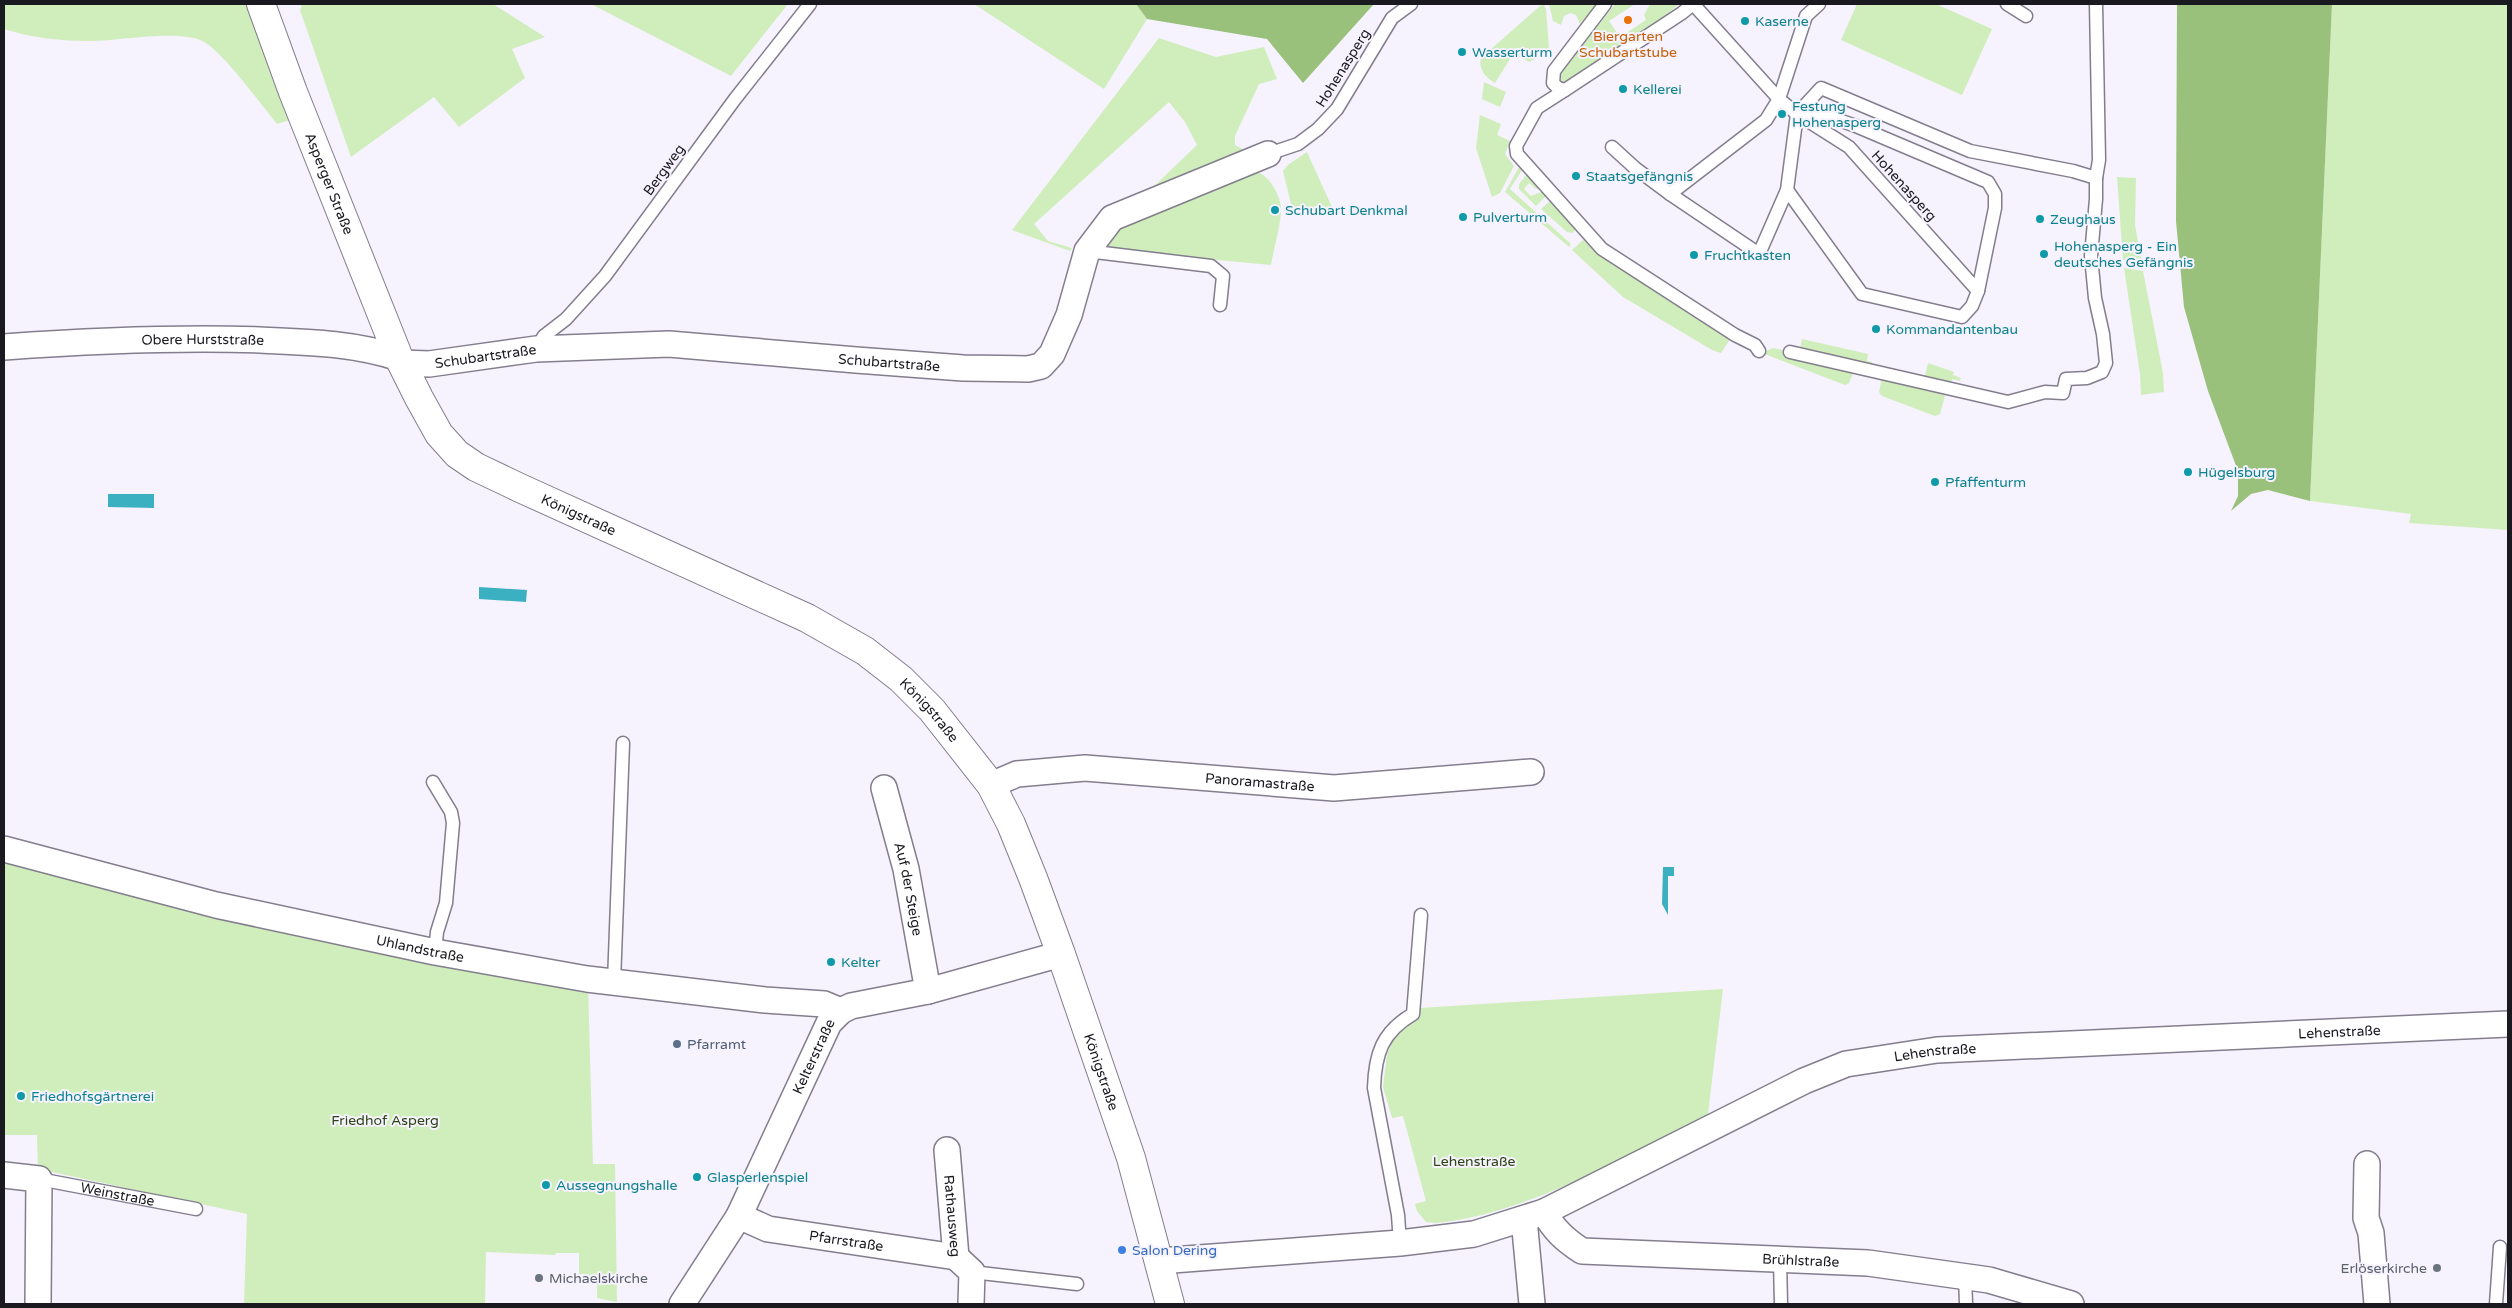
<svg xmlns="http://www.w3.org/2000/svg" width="2512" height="1308" viewBox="0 0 2512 1308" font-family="'Varela Round',sans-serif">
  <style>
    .green { fill: #d0eebb }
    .forest { fill: #99c17b }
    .water { fill: #3bb0c0 }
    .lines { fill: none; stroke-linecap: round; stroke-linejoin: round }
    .lane-casing { stroke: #837d8e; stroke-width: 15 }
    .street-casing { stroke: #837d8e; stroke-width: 28 }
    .secondary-casing { stroke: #837d8e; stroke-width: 30 }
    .lane { stroke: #fff; stroke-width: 12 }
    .street { stroke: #fff; stroke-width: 25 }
    .secondary { stroke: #fff; stroke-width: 28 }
    .food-dot { fill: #e8710a; stroke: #f6f2fe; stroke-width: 2 }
    .culture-dot { fill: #0f9aa8; stroke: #f6f2fe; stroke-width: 2 }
    .service-dot { fill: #5c6f8a; stroke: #f6f2fe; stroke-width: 2 }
    .shop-dot { fill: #3f7fe0; stroke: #f6f2fe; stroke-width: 2 }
    .worship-dot { fill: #6b7280; stroke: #f6f2fe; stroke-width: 2 }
    .labels { text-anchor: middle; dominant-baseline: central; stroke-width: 4; stroke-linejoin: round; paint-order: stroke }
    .culture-label { font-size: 14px; fill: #0d838f; stroke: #f6f2fe; text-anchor: start }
    .food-label { font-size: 14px; fill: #c56008; stroke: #f6f2fe }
    .street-label { font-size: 14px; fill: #1b1920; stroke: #f6f2fe }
    .service-label { font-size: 14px; fill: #4e5e75; stroke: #f6f2fe; text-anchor: start }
    .park-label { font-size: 14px; fill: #2c4514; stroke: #f6f2fe }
    .shop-label { font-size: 14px; fill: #366cbe; stroke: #f6f2fe; text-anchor: start }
    .worship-label { font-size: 14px; fill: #5b616d; stroke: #f6f2fe; text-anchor: end }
  </style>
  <rect width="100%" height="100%" fill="#f6f2fe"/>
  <path class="green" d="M4 4H261L303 116 277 124C261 105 220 47 200 40 173 30 120 41 90 41 61 41 32 38 4 29Z
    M302 4H493L545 37 512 49 525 78 459 127 434 97 351 157 300 10Z
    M591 4H788L731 76Z
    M974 4H1136L1147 19 1104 89Z
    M1549 4H1596L1580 24 1576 15 1570 13 1564 16 1561 25 1553 21Z
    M1615 4H1635L1609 21 1620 37 1646 20 1644 15 1650 4 1678 5 1651 27 1563 84 1559 83 1558 77Z
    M1857 4H1936L1992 29 1962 95 1841 40Z
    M2332 4H2508V530L2409 523 2411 514 2310 501Z
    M1544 5 1546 9 1549 48 1530 62 1513 54 1495 83C1486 78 1478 69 1481 58L1540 6Z
    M1159 38 1216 57 1264 47 1277 79 1259 84 1235 136V145L1246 151 1149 191 1197 145 1185 122 1169 102 1034 224 1048 241 1072 248 1070 251 1012 230Z
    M1484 82 1506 92 1500 107 1482 99Z
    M1480 115 1501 124 1497 135 1510 141 1505 154 1514 166 1500 193 1492 197 1476 148Z
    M1307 152 1336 216 1292 208 1283 171 1289 164Z
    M1519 167 1522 170 1510 189 1571 244 1569 247 1505 192Z
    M1255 172C1269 173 1282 198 1281 211 1280 229 1274 247 1271 265L1099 249 1115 231 1236 177Z
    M1527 174 1544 188 1536 189 1529 183 1524 189 1531 196 1544 191 1547 195 1536 206 1519 189V184Z
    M2117 177 2136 178 2135 225 2142 263 2123 260Z
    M1551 200 1576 228 1573 233 1567 232 1541 209Z
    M1583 240 1731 338 1721 353 1712 350 1623 297 1572 250Z
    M2124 268 2143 271 2163 373 2164 392 2141 395 2140 374Z
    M1802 339 1868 354 1867 361 1872 362V365L1800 349Z
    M1773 348 1782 350 1784 356 1854 371 1849 383 1845 385 1762 353Z
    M1928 363 1954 372 1953 375 1961 378 1960 381 1952 379 1951 383 1925 376Z
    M1882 378 1943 392 1945 396 1940 414 1935 416 1882 396 1879 392Z
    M4 856 588 984 593 1164H615L617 1302 597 1298V1282L588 1274H579V1253H556L555 1255 486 1252 485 1304H244L247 1214 38 1169 37 1135H4Z
    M1723 989 1708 1114C1629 1156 1526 1214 1436 1223L1426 1222 1417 1211 1415 1204 1426 1201 1403 1116 1392 1118 1383 1087 1387 1055 1395 1035 1402 1027 1419 1018V1008Z"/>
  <path class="forest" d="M1136 4H1374L1303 83 1267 39 1147 19Z
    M2177 4H2332L2310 501 2268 490 2251 494 2231 511 2238 496V471L2208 391 2184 307 2176 221Z"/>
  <path class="water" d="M108 494H154V508L108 507Z
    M479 587 527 590 526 602 479 599Z
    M1663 867H1674V876H1668V915L1662 904Z"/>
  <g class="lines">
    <defs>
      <g id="lane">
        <path d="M1605 4 1554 71 1553 83 1558 88 1565 90 1682 13 1693 4"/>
        <path d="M1819 4 1806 16 1779 99 1766 120 1670 194 1759 254 1787 190 1797 114 1821 88 1970 151 2073 171 2096 178"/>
        <path d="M2007 4 2026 16"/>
        <path d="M1694 5 1779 99 1797 114 1849 147 1978 291"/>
        <path d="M1565 90 1537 108 1516 146 1517 154 1602 249 1735 335 1755 345 1759 351"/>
        <path d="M1612 147 1635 168 1670 194"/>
        <path d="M1268 154 1298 144 1318 129 1337 109 1392 18 1411 4"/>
        <path d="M1787 190 1862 294 1962 317 1972 306 1978 291 1995 208V194L1988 182 1856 126 1827 116 1797 114"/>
        <path d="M1087 251 1211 266 1223 276 1220 305"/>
        <path d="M536 349 544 336 566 319 605 276 735 99 810 4"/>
        <path d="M1790 352 2008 402 2045 392 2063 393 2066 379 2087 378 2102 372 2106 363 2103 334 2095 298 2091 256 2096 199V178L2099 160 2096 4"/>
        <path d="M433 782 451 812 453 823 446 903 437 932 435 952"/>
        <path d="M614 982 623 743"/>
        <path id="s1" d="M39 1179 196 1209"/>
        <path d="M1400 1243 1398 1215 1374 1088C1375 1054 1382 1032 1413 1014L1421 915"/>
        <path d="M1780 1260 1781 1304"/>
        <path d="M972 1272 1077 1284"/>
        <path d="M1965 1276 1966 1304"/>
        <path d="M2496 1304 2500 1247"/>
      </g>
      <g id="street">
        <path id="s2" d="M4 347C89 341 174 337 260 340 307 342 354 343 399 358"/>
        <path id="s3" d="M401 363 429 364 536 349 669 344 856 360 963 368 1028 369 1041 366 1052 354 1069 315 1087 251 1112 218 1268 154"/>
        <path id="s4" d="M991 785 1017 774 1085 768 1334 788 1531 772"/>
        <path id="s5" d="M884 788 906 869 928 991"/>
        <path id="s6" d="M4 849 216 905 435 952 587 979 765 1000 824 1004 841 1011"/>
        <path id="s7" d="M947 1150 956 1257 972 1272 971 1304"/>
        <path d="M2367 1164 2366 1218 2371 1233 2377 1304"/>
        <path d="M4 1175 39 1179 38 1304"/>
        <path id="s8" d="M1544 1212C1554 1230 1565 1240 1582 1251L1868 1263 1989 1280 2071 1304"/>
        <path id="s9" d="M739 1216 768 1229 956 1257"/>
        <path d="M1524 1219 1532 1304"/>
        <path id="s10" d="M1159 1261 1400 1243 1474 1234 1544 1212 1804 1081 1846 1064 1937 1050 2508 1024"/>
        <path id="s11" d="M682 1304 739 1216 829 1023 841 1011 851 1006 928 991 1061 954"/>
      </g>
      <g id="secondary">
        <path id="s12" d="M261 4 293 92 399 358 419 398 439 434 457 454 476 467 520 488 807 618 865 651 901 679 932 710 991 785 1011 824 1033 878 1061 954 1131 1158 1170 1304"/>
      </g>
    </defs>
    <use href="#lane" class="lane-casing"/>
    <use href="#street" class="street-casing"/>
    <use href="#secondary" class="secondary-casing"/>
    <use href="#lane" class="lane"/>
    <use href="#street" class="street"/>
    <use href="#secondary" class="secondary"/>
  </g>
  <circle class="food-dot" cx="1628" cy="20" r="5"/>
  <g class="culture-dot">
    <circle cx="1745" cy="21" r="5"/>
    <circle cx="1462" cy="52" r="5"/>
    <circle cx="1623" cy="89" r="5"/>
    <circle cx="1782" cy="114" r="5"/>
    <circle cx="1576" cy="176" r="5"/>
    <circle cx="1275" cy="210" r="5"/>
    <circle cx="1463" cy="217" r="5"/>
    <circle cx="2040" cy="219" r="5"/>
    <circle cx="2044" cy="254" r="5"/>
    <circle cx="1694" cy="255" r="5"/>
    <circle cx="1876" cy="329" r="5"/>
    <circle cx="2188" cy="472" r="5"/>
    <circle cx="1935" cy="482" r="5"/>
    <circle cx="831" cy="962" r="5"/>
    <circle cx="21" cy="1096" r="5"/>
    <circle cx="697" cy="1177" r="5"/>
    <circle cx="546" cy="1185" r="5"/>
  </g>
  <circle class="service-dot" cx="677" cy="1044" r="5"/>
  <circle class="shop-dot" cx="1122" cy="1250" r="5"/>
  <g class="worship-dot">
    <circle cx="2437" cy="1268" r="5"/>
    <circle cx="539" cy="1278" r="5"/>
  </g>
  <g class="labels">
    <g class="culture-label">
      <text x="1755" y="21">Kaserne</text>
      <text x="1472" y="52">Wasserturm</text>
      <text x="1633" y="89">Kellerei</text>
      <text x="1792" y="106">Festung<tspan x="1792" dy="16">Hohenasperg</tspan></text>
      <text x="1586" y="176">Staatsgefängnis</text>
      <text x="1285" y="210">Schubart Denkmal</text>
      <text x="1473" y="217">Pulverturm</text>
      <text x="2050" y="219">Zeughaus</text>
      <text x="2054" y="246">Hohenasperg - Ein<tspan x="2054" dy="16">deutsches Gefängnis</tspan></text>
      <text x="1704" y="255">Fruchtkasten</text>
      <text x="1886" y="329">Kommandantenbau</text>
      <text x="2198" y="472">Hügelsburg</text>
      <text x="1945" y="482">Pfaffenturm</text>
      <text x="841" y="962">Kelter</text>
      <text x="31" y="1096">Friedhofsgärtnerei</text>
      <text x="707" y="1177">Glasperlenspiel</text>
      <text x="556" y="1185">Aussegnungshalle</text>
    </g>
    <g class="food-label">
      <text x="1628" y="36">Biergarten<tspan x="1628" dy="16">Schubartstube</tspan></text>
    </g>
    <g class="street-label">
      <text transform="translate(1343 68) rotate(-58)">Hohenasperg</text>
      <text transform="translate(664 170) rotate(-54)">Bergweg</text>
      <text stroke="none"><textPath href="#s12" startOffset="192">Asperger Straße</textPath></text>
      <text transform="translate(1904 186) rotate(48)">Hohenasperg</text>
      <text stroke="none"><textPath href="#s2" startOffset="199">Obere Hurststraße</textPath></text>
      <text stroke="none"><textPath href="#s3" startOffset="85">Schubartstraße</textPath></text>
      <text stroke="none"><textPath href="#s3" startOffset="490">Schubartstraße</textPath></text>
      <text stroke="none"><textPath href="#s12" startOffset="629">Königstraße</textPath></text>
      <text stroke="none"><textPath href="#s12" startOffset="1034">Königstraße</textPath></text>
      <text stroke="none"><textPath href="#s4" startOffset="272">Panoramastraße</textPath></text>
      <text stroke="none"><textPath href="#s5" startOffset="104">Auf der Steige</textPath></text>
      <text stroke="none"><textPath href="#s6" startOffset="428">Uhlandstraße</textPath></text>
      <text stroke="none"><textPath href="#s10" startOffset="1221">Lehenstraße</textPath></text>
      <text stroke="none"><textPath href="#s10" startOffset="816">Lehenstraße</textPath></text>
      <text stroke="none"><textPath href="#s11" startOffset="281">Kelterstraße</textPath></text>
      <text stroke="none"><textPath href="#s12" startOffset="1439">Königstraße</textPath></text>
      <text stroke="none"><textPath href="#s1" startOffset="80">Weinstraße</textPath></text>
      <text stroke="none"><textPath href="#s7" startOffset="66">Rathausweg</textPath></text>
      <text stroke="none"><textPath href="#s9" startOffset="111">Pfarrstraße</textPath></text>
      <text stroke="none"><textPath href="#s8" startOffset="274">Brühlstraße</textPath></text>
    </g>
    <g class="service-label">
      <text x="687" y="1044">Pfarramt</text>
    </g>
    <g class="park-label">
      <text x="385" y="1120">Friedhof Asperg</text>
      <text x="1474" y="1161">Lehenstraße</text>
    </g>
    <g class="shop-label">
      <text x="1132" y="1250">Salon Dering</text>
    </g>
    <g class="worship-label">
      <text x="2427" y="1268">Erlöserkirche</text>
      <text x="549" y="1278" text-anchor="start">Michaelskirche</text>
    </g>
  </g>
  <rect width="2512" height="1308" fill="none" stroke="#1b1920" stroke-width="10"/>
</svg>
